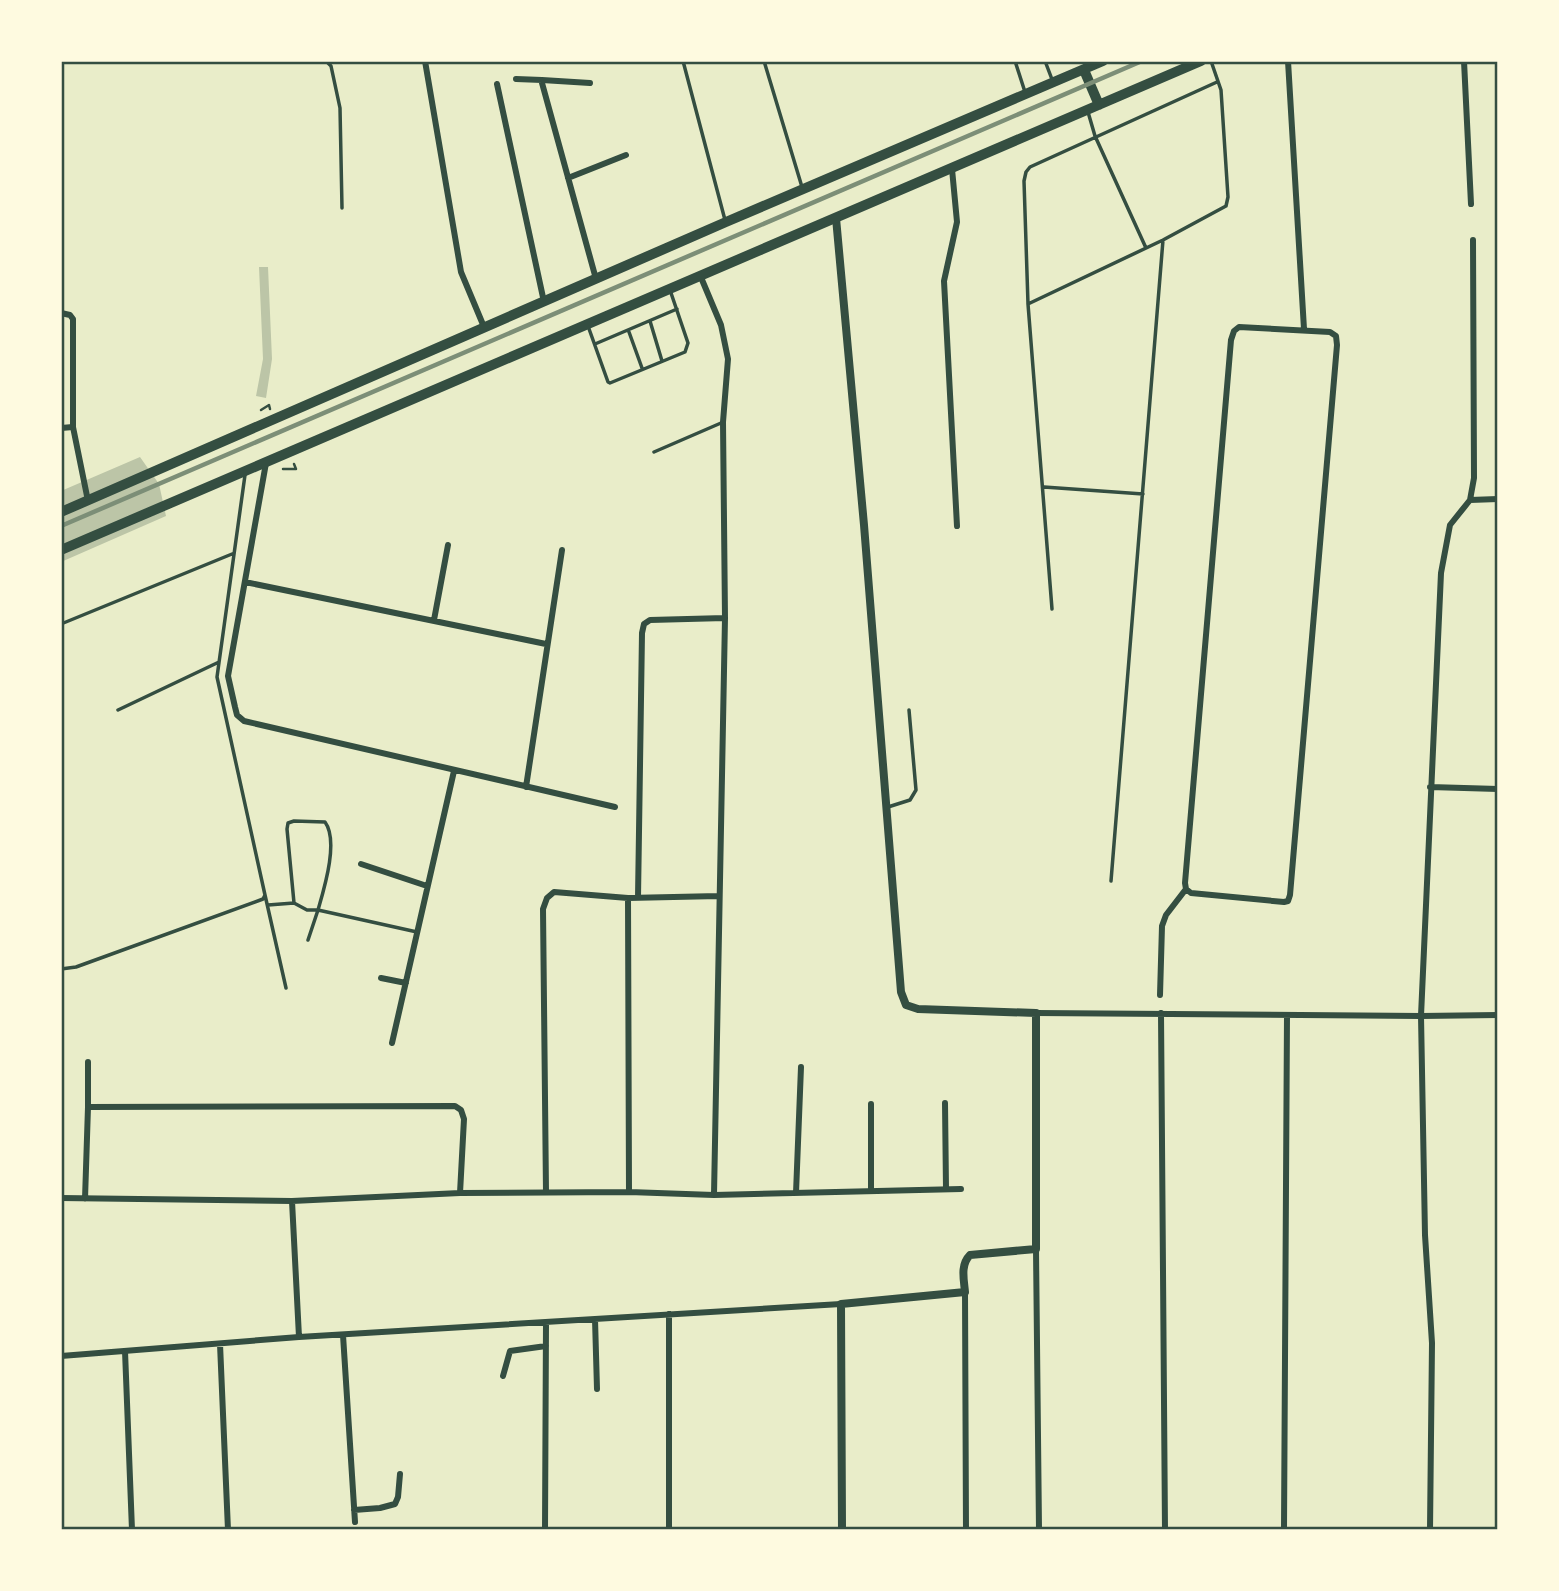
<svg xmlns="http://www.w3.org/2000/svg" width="1559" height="1591" viewBox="0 0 1559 1591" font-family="Overpass,sans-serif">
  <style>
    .building { fill: #bcc5a7 }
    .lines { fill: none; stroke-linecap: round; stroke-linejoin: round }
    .path { stroke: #344e41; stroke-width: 2.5 }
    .service { stroke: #344e41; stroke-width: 3.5 }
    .minor { stroke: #344e41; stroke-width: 6 }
    .tertiary { stroke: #344e41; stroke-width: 8 }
    .primary { stroke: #344e41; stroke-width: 10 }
    .rail { stroke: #7c8e77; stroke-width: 4.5 }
    .neatline { fill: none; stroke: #344e41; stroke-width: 2.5 }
  </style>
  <rect width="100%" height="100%" fill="#e9edc9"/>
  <path class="building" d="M259 267H268L272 359 266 398 256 396 263 359Z
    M140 457 159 484 166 516 61 562V491Z"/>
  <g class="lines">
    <path class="path" d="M261 410 269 405 270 409
      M283 469H296L294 464"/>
    <path class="service" d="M326 61 331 66 340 108 342 208
      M683 61 725 220
      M764 61 802 187
      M1015 61 1025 92
      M1045 61 1053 82
      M1088 112 1095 136 1146 248
      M1028 304 1163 240 1226 206 1228 197 1221 90 1211 61
      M650 321 662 361
      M588 326 608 382 610 383 685 352 688 343 670 290
      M629 332 642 368
      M595 344 677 309
      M654 452 721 423
      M1044 487 1143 494
      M1052 609 1028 304 1024 181 1026 172 1030 167 1217 82
      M61 624 232 554
      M118 710 219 662
      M888 807 910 800 916 790 909 710
      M1111 881 1163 240
      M265 895 286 988
      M268 905 294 903 307 910H318C324 889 339 841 325 822L294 821 288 823 287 829 294 903
      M308 940 318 910 417 932
      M61 969 76 967 263 899 265 895 217 677 245 475"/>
    <path class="minor" d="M425 61 461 272 484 327
      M1288 61 1304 329
      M1464 61 1471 204
      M516 79 542 80
      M590 83 542 80V83L596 279
      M497 84 544 302
      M952 169 957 222 944 281 957 526
      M568 178 626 155
      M700 275 721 325 728 359 723 422 725 618 714 1195
      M61 313 70 315 73 319V427L88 501
      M1239 327 1330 332 1336 336 1337 345 1290 895 1288 901 1284 902 1191 893 1186 889 1185 883 1231 340 1234 331Z
      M61 428 73 427
      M266 463 228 676 235 707 237 715 244 721 615 807
      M1470 500 1498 499
      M245 582 546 644
      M434 620 448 545
      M526 787 562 550
      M1430 787 1498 789
      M361 864 427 886
      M628 898 629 1192
      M638 898 642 633 644 624 650 620 725 618
      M381 978 406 983
      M1160 995 1162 926 1166 915 1186 889
      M1036 1013 1421 1016 1498 1015
      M1161 1013 1165 1530
      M392 1043 454 771
      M945 1103 946 1189
      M88 1107V1062
      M871 1191V1104
      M546 1192 543 909 547 898 554 892 628 898 719 896
      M796 1193 801 1067
      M61 1198 292 1201 460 1193 629 1192 714 1195 961 1189
      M85 1199 88 1107 455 1106 461 1110 464 1119 460 1193
      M292 1201 299 1337
      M1036 1249 1039 1530
      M965 1292 966 1530
      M669 1314V1530
      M595 1319 597 1389
      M343 1335 355 1522
      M220 1344 228 1530
      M125 1351 132 1530
      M61 1356 299 1337 841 1304
      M503 1376 510 1351 546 1346
      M354 1510 380 1508 395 1504 398 1497 400 1474
      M545 1530 546 1323
      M1284 1530 1287 1015
      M1430 1530 1432 1343 1425 1235 1421 1016 1441 573 1450 525 1470 500 1474 478 1473 240"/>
    <path class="tertiary" d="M836 218 864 525 901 992 906 1005 918 1009 1036 1013V1249L970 1255C960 1265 964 1280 965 1292L841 1304 842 1530"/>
    <path class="primary" d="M1084 70 1099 105
      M61 512 726 222 1103 61
      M61 550 1201 61"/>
    <path class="rail" d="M61 526 1142 61"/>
  </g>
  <rect width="1559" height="1591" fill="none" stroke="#fefae0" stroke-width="126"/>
  <rect x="63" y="63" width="1433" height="1465" class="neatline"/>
</svg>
